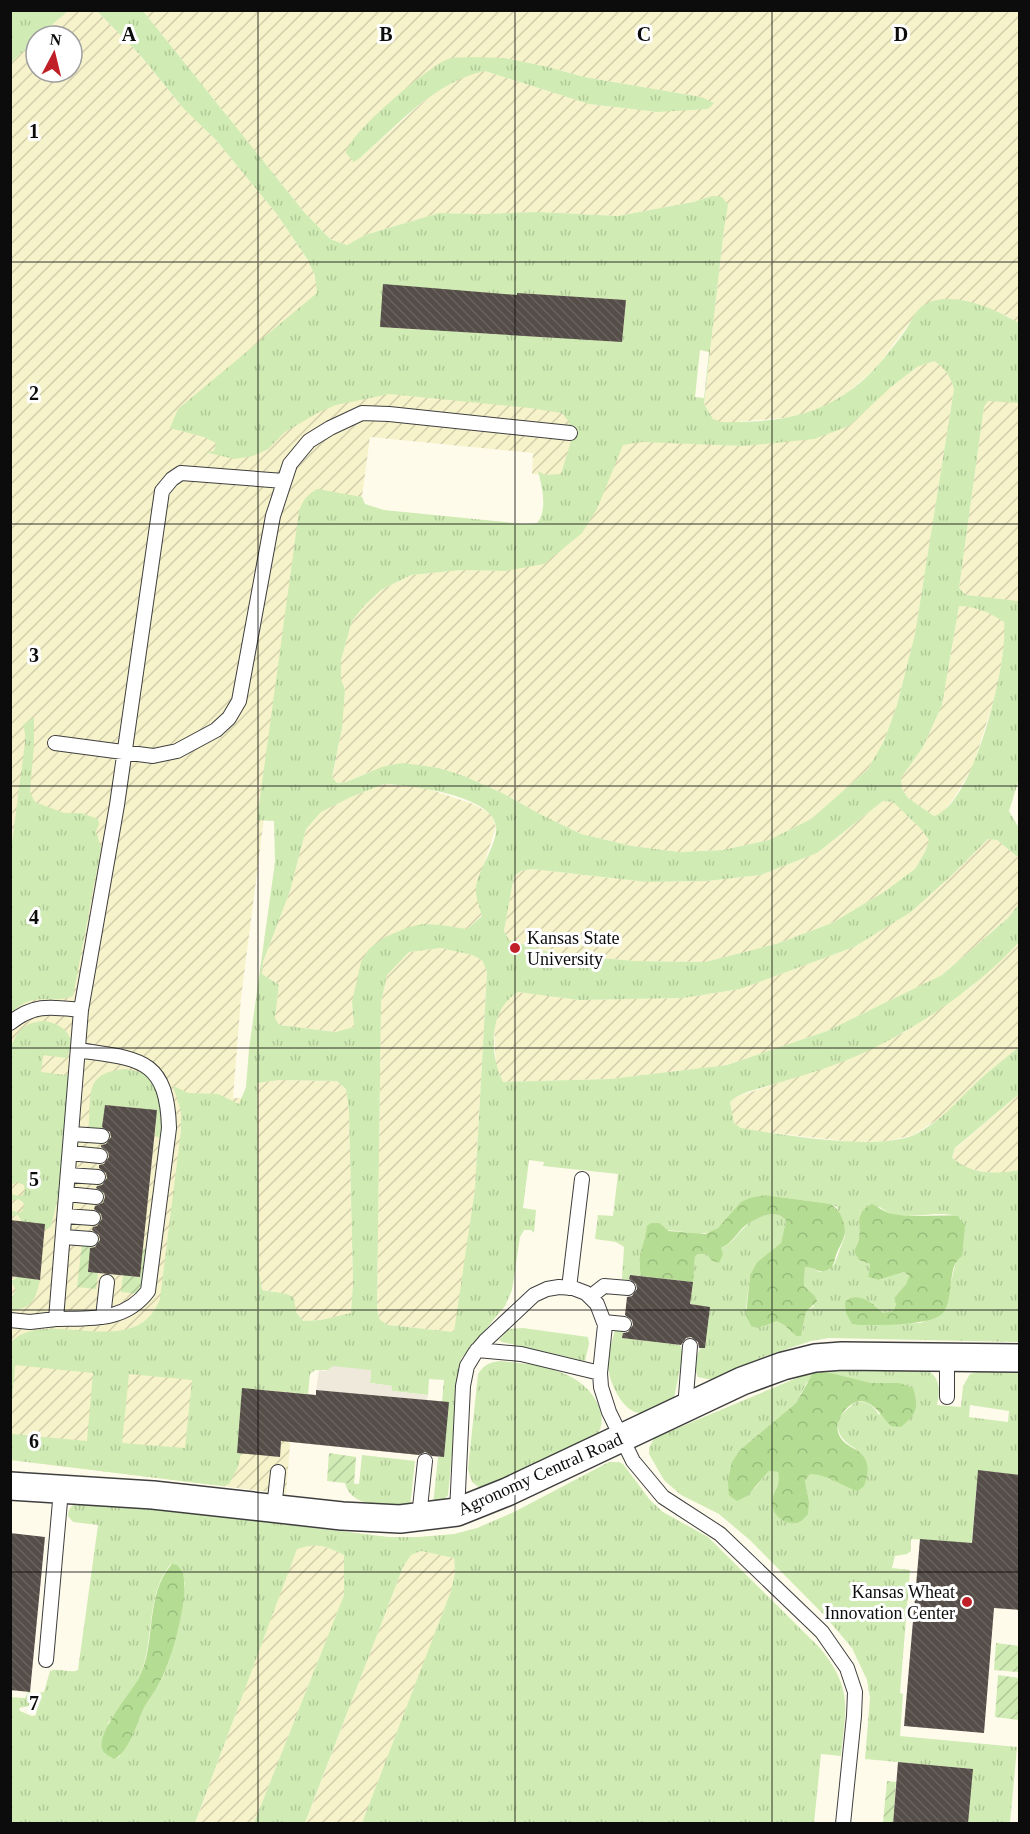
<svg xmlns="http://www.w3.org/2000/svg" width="1030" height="1834" viewBox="0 0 1030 1834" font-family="'Times New Roman',serif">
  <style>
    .farmland { fill: url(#farmland-furrows); fill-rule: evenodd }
    .grass { fill: url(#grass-tufts); fill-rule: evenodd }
    .forest { fill: url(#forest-crowns) }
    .garden { fill: url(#garden-furrows) }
    .plaza { fill: #eee9da }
    .building { fill: url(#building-back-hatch) }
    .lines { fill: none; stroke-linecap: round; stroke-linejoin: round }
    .lane-casing { stroke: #3f3f3f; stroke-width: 16 }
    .street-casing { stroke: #3f3f3f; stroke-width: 30 }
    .lane { stroke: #fff; stroke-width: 14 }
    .street { stroke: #fff; stroke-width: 27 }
    .grid { fill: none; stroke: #0c0c0c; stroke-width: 1.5; stroke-opacity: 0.55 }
    .poi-dot { fill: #c11f28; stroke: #fff; stroke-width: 2 }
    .labels { text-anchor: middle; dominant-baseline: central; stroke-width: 6; stroke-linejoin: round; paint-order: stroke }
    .poi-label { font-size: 18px; fill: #0c0c0c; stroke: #fff; text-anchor: start }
    .street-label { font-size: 18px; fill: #0c0c0c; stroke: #fff }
    .grid-label { font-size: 20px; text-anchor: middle; font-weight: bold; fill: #0c0c0c; stroke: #fff; stroke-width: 6; stroke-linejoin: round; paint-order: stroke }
  </style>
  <defs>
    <pattern id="farmland-furrows" width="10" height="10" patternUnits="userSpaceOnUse" patternTransform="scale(1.5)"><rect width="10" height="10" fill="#f6f2ca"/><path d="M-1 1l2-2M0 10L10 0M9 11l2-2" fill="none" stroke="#d2ceac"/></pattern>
    <pattern id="grass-tufts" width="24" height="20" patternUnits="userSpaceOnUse" patternTransform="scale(1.5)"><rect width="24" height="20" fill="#d0ebb3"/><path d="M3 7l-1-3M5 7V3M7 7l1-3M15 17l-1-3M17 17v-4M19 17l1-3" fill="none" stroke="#b1c899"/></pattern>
    <pattern id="forest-crowns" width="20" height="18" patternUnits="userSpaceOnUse" patternTransform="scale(1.5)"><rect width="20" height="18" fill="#b4dc92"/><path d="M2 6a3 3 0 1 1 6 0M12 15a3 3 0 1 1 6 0" fill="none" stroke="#9abc7d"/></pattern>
    <pattern id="garden-furrows" width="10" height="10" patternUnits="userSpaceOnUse" patternTransform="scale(1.5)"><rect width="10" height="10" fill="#d0ebb3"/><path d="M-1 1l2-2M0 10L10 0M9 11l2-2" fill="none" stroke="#b1c899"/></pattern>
    <pattern id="building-back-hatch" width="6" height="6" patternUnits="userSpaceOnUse" patternTransform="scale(1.5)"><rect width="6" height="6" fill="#554d48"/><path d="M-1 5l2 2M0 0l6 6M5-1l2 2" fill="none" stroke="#68625e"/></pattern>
  </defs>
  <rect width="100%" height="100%" fill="#fffbeb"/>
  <path class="farmland" d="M68 11H97L141 56 184 109 216 140 276 213 308 260 315 276 623 225 681 443 743 446 890 388 917 367 934 361 944 368 950 376 954 389 915 634 897 705 884 741 868 769 811 819 769 840 723 850 679 852 632 846 581 834 538 813 502 793 464 776 439 768 422 767 369 772 346 782 337 783 332 778 339 744 345 690 341 679V660L352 621 364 606 381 590 411 575 462 570 505 571 606 484 618 455 564 476 532 474 533 453 370 437 362 497 313 492 304 505 241 998 233 1098H256L257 1083 279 1080 337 1081 346 1089 349 1111 353 1282 351 1314 321 1320 303 1321 296 1312 273 1291 262 1290 259 1273 257 1148 252 1364 296 1367 286 1494 11 1460V63L36 39V72H72V36H39Z
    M143 11H1019V323L1006 315 920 308 877 367 847 393 822 408 795 417 722 423 713 419 704 404 724 229 728 205 712 196 693 202 618 216 539 212 479 214 439 213 365 235 347 245 330 239 304 212ZM449 59 548 67 584 77 701 97 657 112 589 104 485 71 469 74 432 94 361 157 415 82Z
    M996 400 1019 403 1018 602 966 595 959 588 984 407 988 401Z
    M959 606 974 607 996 616 1004 622 1006 637 996 693 973 766 954 798 941 814 934 816 908 798 902 789 901 778 923 747 942 705Z
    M384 784 425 788 473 804 491 814 496 827 476 888 482 915 467 929 423 924 352 1002 354 1027 337 1032 279 1025 275 1018 279 985 262 974 263 962 290 891 306 829 321 812 351 797Z
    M883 801 893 802 920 828 929 840 925 852 915 869 884 892 832 923 776 944 705 962 635 961 555 954 509 940 504 931 514 876 521 871 532 869 647 882 707 881 761 875 817 853Z
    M988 839 997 840 1019 858V904L1008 918 942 975 827 1031 727 1065 610 1079 503 1082 496 1067 494 1028 500 1010 510 997 518 992 579 1000 683 998 740 989 854 947 911 912 952 875Z
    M1019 942V1047L978 1081 943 1116 913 1135 888 1141 854 1142 756 1131 741 1128 734 1123 730 1102 736 1097 847 1060 905 1032 971 987Z
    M441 948 472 955 482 960 487 972 475 1189 455 1332 388 1325 380 1320 377 1310 381 1002 387 975 409 952Z
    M1019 1094V1170L1002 1173 985 1172 964 1167 952 1158 955 1149Z
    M313 1544 331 1549 344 1555V1595L254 1823 195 1824 297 1548Z
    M421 1551 454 1558 455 1572 451 1592 362 1823 305 1824 403 1567 411 1555Z"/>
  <path class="grass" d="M11 10H68V11L39 36H36V39L11 63Z
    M97 11H143L304 212 330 239 347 245 365 235 439 213 479 214 539 212 618 216 693 202 712 196 722 197 728 205 724 229 704 404 713 419 722 422C767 422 806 420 845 394 870 378 888 354 905 331 910 324 914 313 920 308 945 286 996 309 1019 323V403L988 401 984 407 959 588 966 595 1019 601V779L1009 811 1019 828V858L997 840 988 839 952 875 911 912 854 947 740 989 683 998 579 1000 518 992C488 1010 489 1054 503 1082L610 1079 727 1065 827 1031 942 975 1008 918 1019 904V942C976 990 906 1036 847 1060 815 1073 780 1082 747 1092L736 1097 730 1102 734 1123 741 1128C782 1135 877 1151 914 1135 939 1123 957 1101 977 1082 990 1070 1005 1059 1019 1047V1094L955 1148 952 1158C974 1175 993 1174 1019 1170V1342L829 1338 811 1341 763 1357 712 1380 698 1377C693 1365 694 1357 701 1348H705L710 1307 690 1304 695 1257 698 1254C710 1254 723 1249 732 1241 737 1236 740 1231 745 1227 755 1217 775 1208 786 1220L781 1243 757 1262 750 1275 746 1308 751 1325 762 1327 777 1321 784 1325 796 1336 802 1332 806 1312 814 1306V1295L804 1286 805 1267 808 1266 820 1272 834 1265 845 1236 837 1207 831 1204 765 1195 742 1202 730 1217 718 1228 710 1232 699 1234 668 1230 664 1227 646 1238 639 1264 641 1276 630 1275 629 1280 622 1279 624 1247 616 1242 595 1239 598 1215 613 1216 618 1174 543 1166 544 1162 529 1160 523 1208 536 1210 534 1233 531 1230H524L520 1237 512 1290 505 1306 461 1359 448 1495 442 1503 433 1505 438 1457H444L442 1402 444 1380 429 1379 428 1395 392 1391V1386L370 1383 371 1370H315L310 1374 308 1394 243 1388 237 1453H241L238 1467 229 1484 222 1486 11 1460V1434L87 1441 93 1373 15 1365 11 1413V1342C47 1305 135 1364 160 1299L181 1131V1111L173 1086 188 1093 218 1094 239 1104 246 1087 249 1049 275 862 274 821 257 820 299 511C303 500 307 495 317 489L362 497 365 504 384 510 524 524 537 523C548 510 542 487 538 471L545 475 561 474 571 441 569 422 562 413 530 408 389 394 336 405 319 412 285 432 268 449 253 456 234 459 205 452 214 451 216 443 204 437 170 428 178 409 317 293 315 276 308 260 276 213 216 140 184 109 141 56ZM425 288 422 330 380 327ZM450 290 492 293 489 334 447 331ZM517 293 559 296 555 338 514 335ZM584 297 626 300 622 342 581 339ZM700 350 709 352 704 398 695 397ZM934 361C946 369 950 376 954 389L915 634 897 705 884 741 868 769 811 819 769 840 723 850 679 852 632 846 581 834 538 813 502 793 464 776 439 768 403 763 391 765 382 767 346 782 337 783 332 777 342 728 345 690 341 679V660L352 621 364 606 381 590 411 575 462 570 505 571 544 564 582 533 597 509 623 445 642 442 743 446 814 439 849 426 890 388 917 367ZM959 606C976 607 990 612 1004 622 1009 659 974 805 934 816L908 798 902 789 901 778 923 747 942 705ZM384 784C409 785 492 795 496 826 498 844 477 871 476 888 475 896 480 908 482 916L467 929 440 925 423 924 409 927 385 937 369 949 361 962 352 1002 354 1027 336 1032 279 1025 275 1018 279 985 262 974 263 962 290 891 306 829 321 812 351 797ZM883 801 893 802 920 828 929 840 925 852 915 869 884 892 832 923 776 944 705 962 635 961 555 954 509 940 504 931 514 876 521 871 532 869 647 882 707 881 761 875 817 853ZM441 948 472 955 482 960 487 972 475 1189 454 1332 388 1325 380 1320 377 1310 381 1002 387 975 409 952ZM279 1080 337 1081 346 1089 349 1111 353 1282 351 1313 321 1320 303 1321 296 1312 294 1298 287 1294 262 1290 259 1273 257 1083ZM880 1207C902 1227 940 1205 961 1219L956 1261 944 1311 921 1323 852 1324 875 1305 883 1313 893 1311 896 1305 894 1298 906 1284 909 1276 904 1272 878 1280 868 1277 870 1264 859 1260 854 1252 859 1238 860 1214ZM129 1374 192 1380 185 1448 122 1443Z
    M504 58 548 67 584 77 701 97 714 103 708 109 657 112 589 104 485 71C435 81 398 125 361 157L354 162 346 153C348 134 429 66 448 59 459 56 491 58 504 58Z
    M34 717V745L30 792 35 802 64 813H81L98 819 99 824 96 831 101 848 73 996C49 1005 32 990 11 1014L10 858 25 743V733L23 725Z
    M45 1021C59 1024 68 1029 72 1043L67 1058 43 1055 41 1072 65 1075 69 1074 70 1076 60 1187 51 1227 44 1230 27 1278 40 1280C35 1301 33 1307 11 1311V1298L16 1290 11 1281 15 1279 17 1275 22 1222 18 1215 11 1216V1210L19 1213 22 1211 24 1206 23 1202 18 1199 11 1201V1190L13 1195 22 1196 25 1191 24 1185 17 1182 12 1185 11 1190 10 1051C16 1031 24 1022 45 1021Z
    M126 1069 142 1072 153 1080 167 1103 161 1138 155 1136 157 1110 105 1105 102 1131 91 1130 89 1126C91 1092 85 1072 126 1069Z
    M523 1328 588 1337 589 1344 585 1361 502 1342 499 1340 509 1329Z
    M615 1330 623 1331V1338L680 1345 683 1354 674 1398C665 1403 651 1414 640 1413 623 1412 609 1383 608 1366 608 1354 612 1341 615 1330Z
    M500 1361C535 1364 584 1369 599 1407 603 1419 603 1426 596 1437L481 1489 472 1482 468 1469 478 1374C484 1365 489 1362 500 1361Z
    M835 1370H927C941 1378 940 1391 937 1405L961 1407 963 1386 970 1374 981 1371H1019V1475L978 1470 967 1595 946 1541 911 1539V1551L907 1554 895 1556 892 1568 910 1570 900 1693 903 1694 900 1736 1017 1747 1010 1823H968L972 1769 865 1759 870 1698 867 1680 852 1648 824 1615 751 1541 719 1514 681 1495 664 1480 649 1454V1448L654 1438 811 1372ZM830 1374 871 1383H899L879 1415C873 1405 867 1401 856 1402L838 1417C836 1434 842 1440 856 1449L832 1479 821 1474H810L805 1481 809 1501 776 1489 780 1477 778 1472 769 1471 754 1489 741 1449 796 1403 807 1382ZM970 1405 1009 1411 1008 1422 969 1417Z
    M362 1455 415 1461 410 1506C389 1505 351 1509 345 1483L359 1484Z
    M609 1462H619L623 1464 650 1500 663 1512 708 1537 820 1648C853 1689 846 1707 841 1756L821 1754 814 1823H362L451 1591 455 1572 454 1558 421 1551 411 1555 403 1567 305 1823H254L344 1595V1555C325 1546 318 1542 297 1549L195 1823H11L10 1697 25 1698 28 1692H31L29 1706 19 1708 20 1711 32 1716 36 1715 38 1693 44 1692 50 1671C59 1667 70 1674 78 1670L98 1525 73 1522 68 1516C68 1507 73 1505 81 1500L389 1537H418L454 1534 477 1528 514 1512ZM171 1564 185 1583 177 1632 169 1661 163 1677 145 1705 128 1743 118 1758 108 1723C120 1709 133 1692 140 1676 155 1641 145 1594 171 1564Z"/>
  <path class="forest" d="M765 1195 831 1204C841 1210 847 1227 844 1237 842 1243 838 1249 836 1255 834 1262 834 1267 827 1270 819 1274 813 1266 805 1267L804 1286 814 1295 817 1301 806 1312 801 1336H796L784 1325 777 1321C768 1324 760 1330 751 1326L746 1315 750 1275 757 1262 781 1243 786 1220C775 1208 758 1217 746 1225 737 1232 733 1243 721 1248L723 1254 719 1263 711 1260 707 1254H698L695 1257 693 1282 641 1276C636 1254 645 1247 647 1226L651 1223H659L669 1231 705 1234 718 1228 741 1202 750 1198Z
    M872 1204C878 1207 883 1211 889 1213 912 1219 935 1214 958 1216L965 1226 962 1256C953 1263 953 1270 951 1281 950 1291 949 1305 943 1313 931 1326 879 1325 861 1325L852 1324 846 1313 845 1302C857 1290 874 1304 883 1313L893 1311 896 1305 894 1298 906 1284 909 1276 904 1272 878 1280 868 1277 870 1264 859 1260 854 1252C855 1248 858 1243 859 1238 861 1221 854 1214 872 1204Z
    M813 1373H830L871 1383H899L913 1388C919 1408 917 1413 901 1427L891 1426C882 1417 870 1395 854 1403 840 1410 831 1428 843 1441 850 1448 861 1450 865 1459 870 1468 867 1477 864 1486L858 1491C841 1486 828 1474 810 1474L805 1481 809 1501 808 1514C806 1516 804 1519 801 1521 789 1528 773 1517 772 1504 772 1493 782 1483 778 1472L769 1471 747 1496 737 1501 729 1495 728 1481 732 1462 741 1449 796 1403Z
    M172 1564 177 1565C178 1566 182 1571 182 1572 191 1592 172 1657 163 1676 158 1686 152 1695 146 1704 137 1719 131 1751 114 1759 111 1757 105 1754 103 1751 94 1735 131 1693 139 1678 157 1643 144 1595 172 1564Z"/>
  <path class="garden" d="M82 1243 91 1244 88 1271 98 1273 96 1289 77 1287Z
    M143 1249 151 1250 147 1290 139 1294 121 1292 123 1275 140 1277Z
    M329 1453 356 1457 354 1484 327 1481Z
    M996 1643 1019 1646V1672L994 1670Z
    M998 1675 1019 1678V1720L995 1717Z
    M887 1781 896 1782 893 1823H883Z"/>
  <path class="plaza" d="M333 1366 371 1370 370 1383 392 1386V1391L428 1395 427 1400 316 1390 319 1370 326 1371Z"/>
  <path class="building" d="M383 284 517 295V293L626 300 622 342 380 327Z
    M105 1105 157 1110 140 1277 88 1272 90 1248 95 1247 100 1240 99 1235 92 1230 93 1227 97 1226 102 1219 101 1214 94 1209 95 1206 103 1203 105 1197 104 1193 96 1188 97 1186 102 1185 107 1178 106 1173 99 1168V1165L104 1164 109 1157 108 1152 101 1147V1145L106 1144 111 1137 110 1132 102 1127Z
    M10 1220 45 1224 40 1280 10 1276Z
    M630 1275 693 1282 690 1304 710 1307 705 1348H699L698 1342 691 1337 686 1338 681 1345 622 1338 623 1333 628 1332 633 1325 632 1320 625 1315 627 1297 632 1296 637 1289 636 1284 629 1279Z
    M242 1388 316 1395V1390L449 1402 444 1457 432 1456 425 1452 419 1455 281 1441 280 1457 237 1453Z
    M978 1470 1020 1475V1610L994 1608 984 1733 904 1726 920 1539 972 1543Z
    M10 1533 45 1537 30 1692 10 1690Z
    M898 1762 973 1769 968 1824H893Z"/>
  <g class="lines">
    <defs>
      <path id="lane" d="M55 743 153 756 177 751 216 730 229 718 239 701 273 516 290 464 309 441 330 428 362 413 389 414 570 433
        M10 1023C35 1003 52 1007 81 1010
        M72 1134 102 1136
        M70 1153 100 1156
        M68 1175 98 1177
        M67 1194 96 1197
        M65 1216 93 1218
        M64 1237 91 1239
        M569 1288 582 1179
        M590 1297 604 1286 628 1288
        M103 1317 107 1282
        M56 1319C91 1318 125 1322 148 1291L169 1128C167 1057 138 1059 78 1050
        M10 1320 30 1322 56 1319 81 1010 117 805 162 491 172 479 181 473 284 481
        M604 1322 624 1324
        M477 1350 521 1354 600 1373
        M947 1397V1357
        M685 1408 690 1346
        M274 1508 278 1472
        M457 1512 463 1386 467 1366 475 1353 486 1340 534 1295 547 1289 559 1287 573 1288 586 1293 597 1304 605 1325 600 1373 601 1387 609 1412 633 1461 663 1497 720 1534 822 1632 847 1668 855 1692 854 1716 843 1824
        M419 1517 425 1461
        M46 1660 61 1490"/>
      <path id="street" d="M10 1486 153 1495 342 1516 400 1519 457 1512 507 1492 742 1381 783 1366 815 1358 842 1356 1020 1358"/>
    </defs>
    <use href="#lane" class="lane-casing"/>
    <use href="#street" class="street-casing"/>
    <use href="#lane" class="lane"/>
    <use href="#street" class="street"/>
  </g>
  <path class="grid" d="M258 10V1824M515 10V1824M772 10V1824M10 262H1020M10 524H1020M10 786H1020M10 1048H1020M10 1310H1020M10 1572H1020"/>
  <g class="poi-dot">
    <circle cx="515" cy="948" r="6"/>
    <circle cx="967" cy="1602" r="6"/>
  </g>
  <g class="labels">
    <g class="poi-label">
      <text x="527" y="938">Kansas State<tspan x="527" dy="21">University</tspan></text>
      <text x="955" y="1592" text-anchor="end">Kansas Wheat<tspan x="955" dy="21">Innovation Center</tspan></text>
    </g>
    <g class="street-label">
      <text transform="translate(540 1474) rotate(-24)">Agronomy Central Road</text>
    </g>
  </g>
  <g class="grid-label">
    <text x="129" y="41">A</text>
    <text x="386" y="41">B</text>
    <text x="644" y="41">C</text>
    <text x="901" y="41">D</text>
    <text x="34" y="138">1</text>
    <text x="34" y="400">2</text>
    <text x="34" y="662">3</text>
    <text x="34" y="924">4</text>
    <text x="34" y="1186">5</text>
    <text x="34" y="1448">6</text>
    <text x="34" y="1710">7</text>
  </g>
  <rect width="1030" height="1834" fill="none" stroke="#0c0c0c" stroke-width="24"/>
  <g transform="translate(54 54) rotate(7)"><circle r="28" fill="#ffffff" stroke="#9e9e9e" stroke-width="1.5"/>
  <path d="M0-4.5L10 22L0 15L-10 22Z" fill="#c11f28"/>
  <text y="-9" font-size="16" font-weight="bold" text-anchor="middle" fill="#0c0c0c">N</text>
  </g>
</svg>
